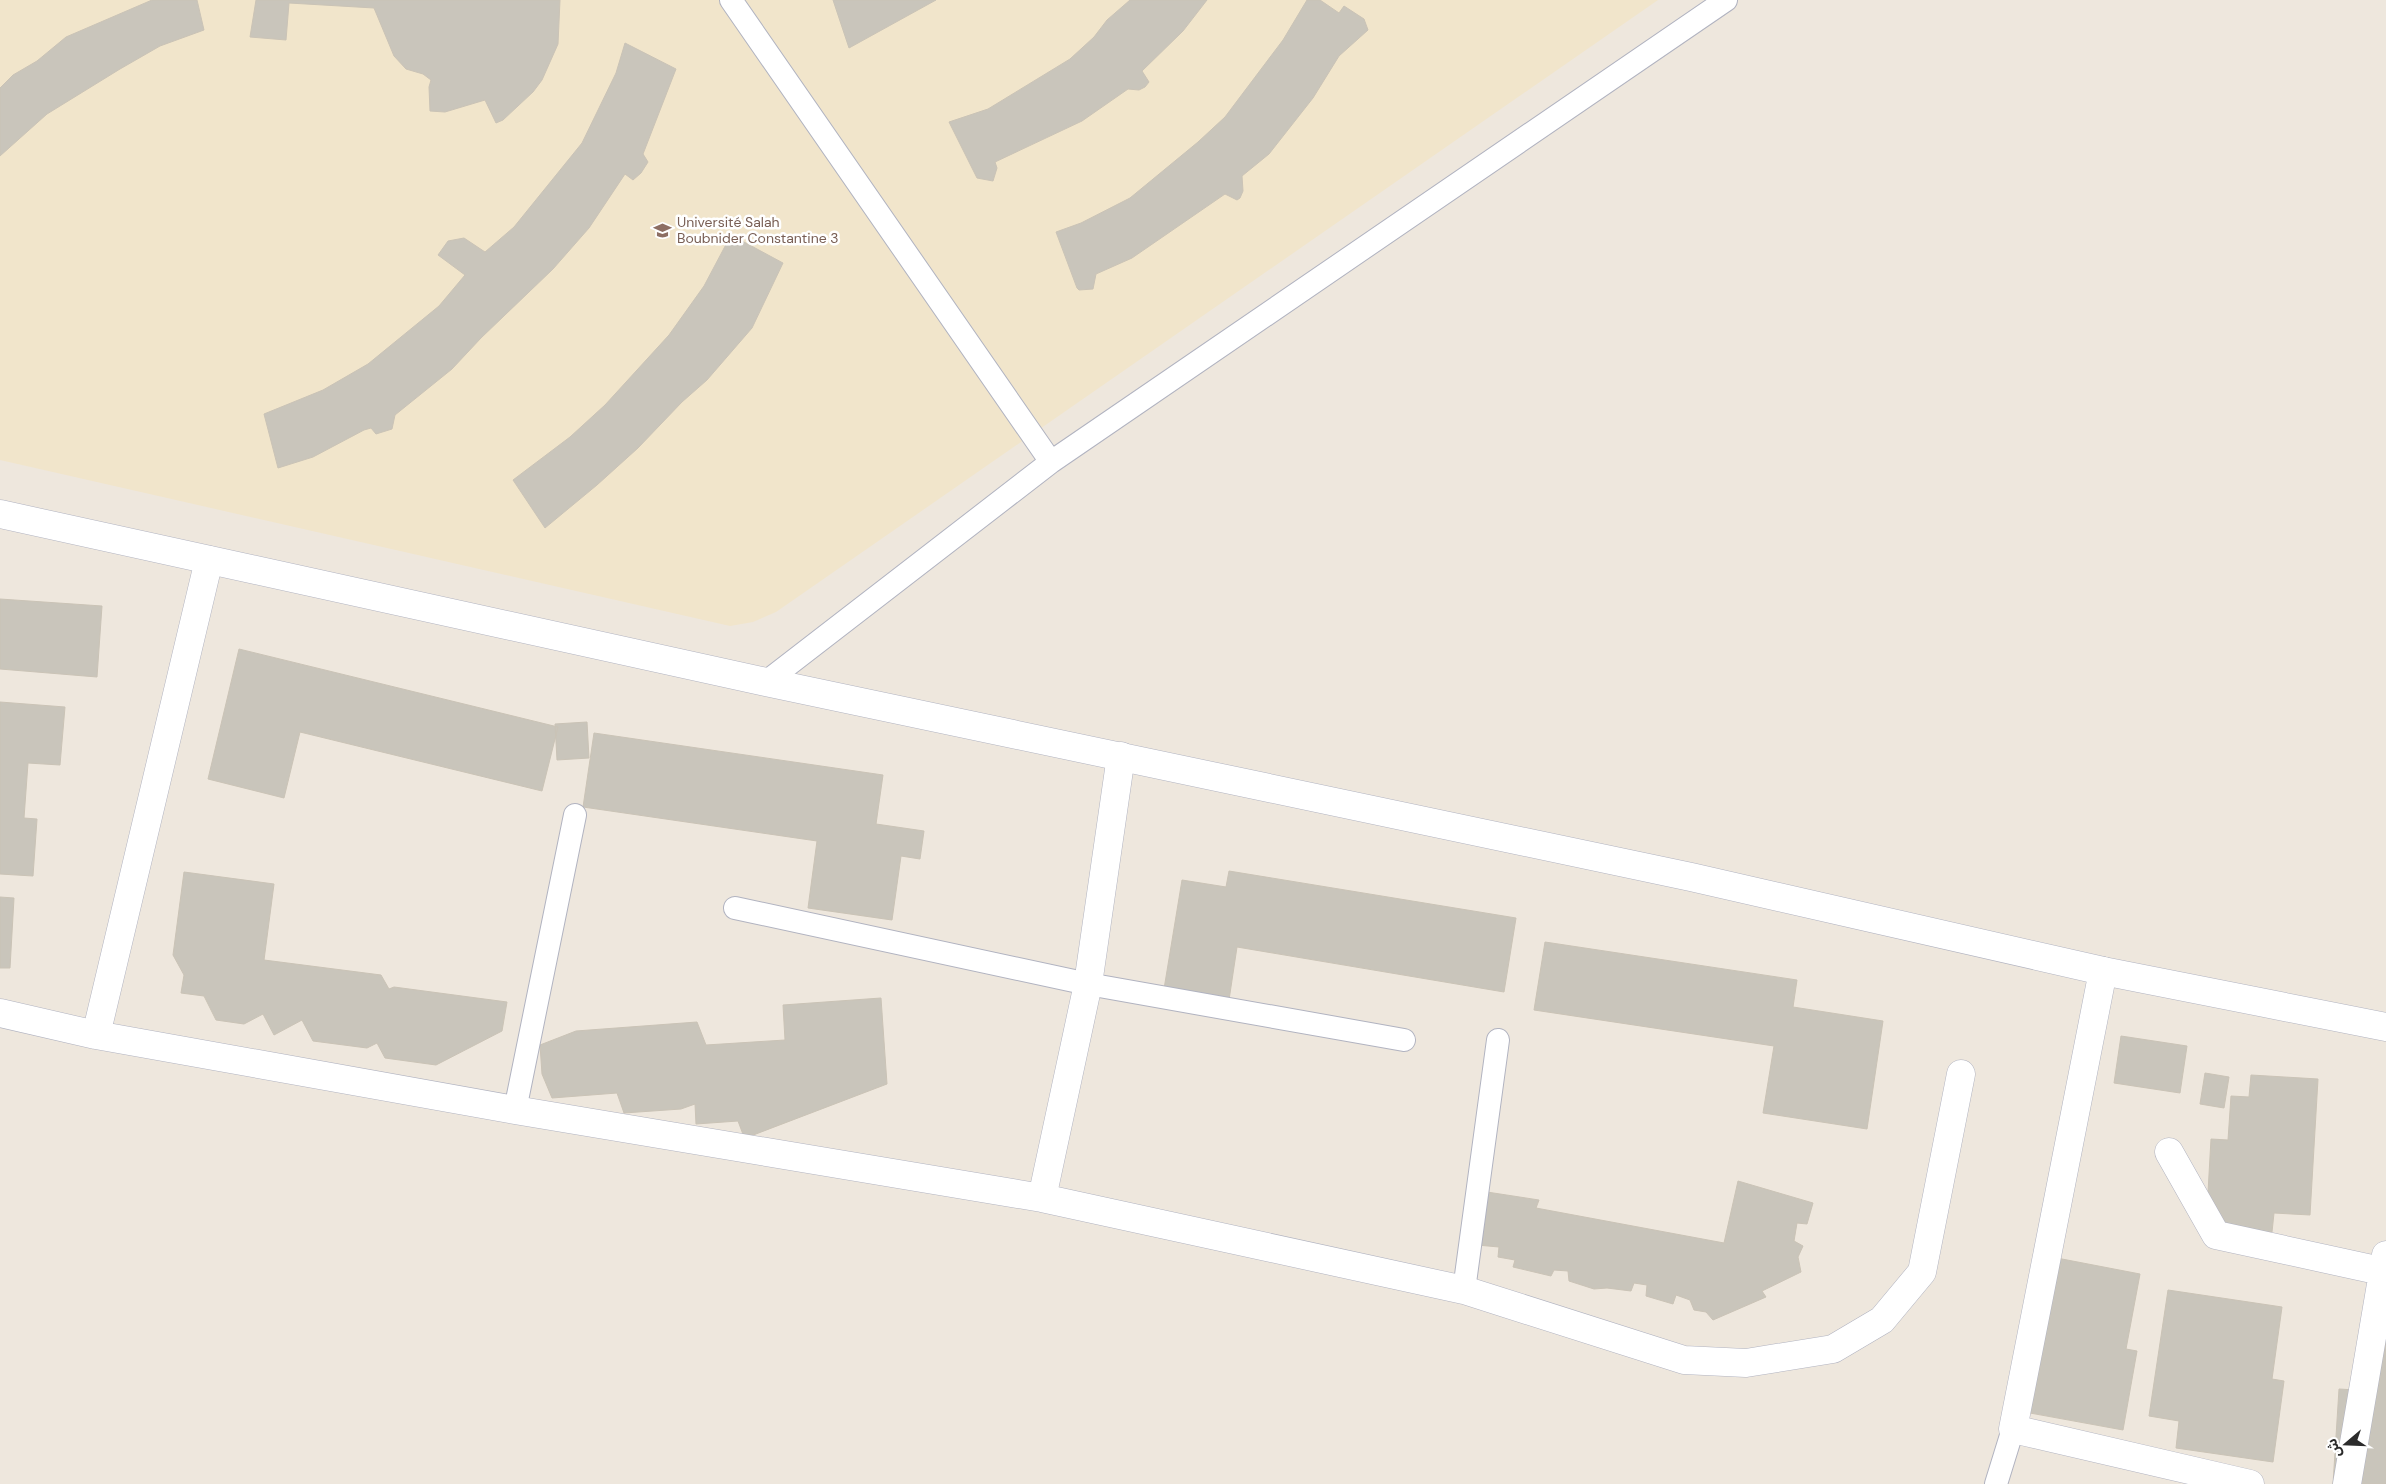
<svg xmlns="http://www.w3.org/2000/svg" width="2386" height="1484" viewBox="0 0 2386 1484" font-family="'DM Sans','Noto Sans Arabic',sans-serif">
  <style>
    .education { fill: #f1e5cb }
    .building { fill: #c9c5bb; stroke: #cac3b6 }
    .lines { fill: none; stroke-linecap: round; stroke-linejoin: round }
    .lane-casing { stroke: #b1b3c0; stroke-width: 24 }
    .street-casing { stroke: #b1b3c0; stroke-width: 29 }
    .secondary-casing { stroke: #b1b3c0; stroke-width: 29 }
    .lane { stroke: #fff; stroke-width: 22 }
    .street { stroke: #fff; stroke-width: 28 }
    .secondary { stroke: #fff; stroke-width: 28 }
    .labels { text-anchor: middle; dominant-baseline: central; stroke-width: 5; stroke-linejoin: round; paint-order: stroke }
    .education-label { font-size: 14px; fill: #785e54; stroke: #fff; text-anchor: start }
  </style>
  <rect width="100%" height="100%" fill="#eee7dd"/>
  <path class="education" d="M0 0H1658L776 612 753 622 730 626 0 460Z"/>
  <path class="building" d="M152 0H197L204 30 160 46 120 69 47 114 0 156V88L13 75 37 61 66 37Z
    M256 0H560L558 44 542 80 533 92 503 120 496 123 485 100 445 112 430 111 429 87 431 80 423 74 406 69 394 56 374 8 289 3 286 40 250 37Z
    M833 0H936L849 48Z
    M1130 0H1207L1183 31 1142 71 1149 82 1145 87 1139 90 1128 89 1082 121 995 162 997 168 993 181 977 178 949 122 988 109 1070 59 1094 37 1107 20Z
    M1307 0H1320L1339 13 1344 6 1364 19 1368 30 1339 56 1313 98 1269 154 1242 176 1243 191 1240 198 1237 200 1225 194 1132 258 1096 274 1093 289 1079 290 1077 288 1056 232 1081 223 1130 198 1198 142 1225 117 1283 40Z
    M625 43 676 69 643 154 648 162 641 173 633 180 625 174 589 228 553 269 481 338 452 369 395 415 392 429 376 434 371 428 364 430 313 457 278 468 264 414 323 390 368 364 439 306 465 275 438 255 448 241 464 238 485 252 514 227 582 143 616 73Z
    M731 235 783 263 752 328 707 380 682 402 638 448 597 485 545 528 513 480 570 437 605 405 669 335 704 286Z
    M0 599 102 606 97 677 0 669Z
    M239 649 558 727 542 791 300 732 284 798 208 779Z
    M0 702 65 707 60 765 28 763 24 818 37 819 33 876 0 874Z
    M587 722 589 758 557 760 555 724Z
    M594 733 883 775 876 824 924 831 920 859 901 856 892 920 808 908 817 841 583 807Z
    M1229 871 1516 918 1504 992 1237 947 1229 1000 1164 989 1182 880 1226 887Z
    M184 872 274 884 264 960 381 975 389 989 394 987 507 1002 502 1031 436 1065 385 1058 377 1043 367 1048 313 1041 302 1020 274 1035 263 1014 244 1024 216 1020 204 996 181 993 184 975 173 955Z
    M0 897 14 898 10 968H0Z
    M1545 942 1797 980 1793 1007 1883 1021 1867 1129 1763 1113 1774 1046 1534 1010Z
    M881 998 887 1084 748 1137H744L738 1121 696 1124 695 1104 681 1109 624 1113 617 1093 552 1098 542 1074 540 1045 576 1031 697 1022 706 1045 785 1040 783 1005Z
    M2121 1036 2187 1046 2180 1093 2114 1083Z
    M2205 1073 2229 1077 2224 1108 2200 1104Z
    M2251 1075 2318 1079 2310 1215 2274 1213 2272 1232 2206 1228 2211 1139 2228 1140 2231 1096 2249 1097Z
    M1738 1181 1813 1203 1807 1224 1797 1223 1794 1241 1803 1246 1798 1257 1801 1272 1762 1291 1766 1297 1713 1320 1706 1312 1694 1310 1690 1300 1676 1295 1673 1304 1646 1296 1647 1285 1634 1283 1631 1291 1607 1288 1594 1289 1569 1281 1568 1271 1554 1270 1551 1276 1513 1267 1515 1260 1498 1257 1499 1247 1477 1245 1487 1192 1539 1200 1536 1208 1724 1243Z
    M2036 1254 2140 1274 2126 1349 2137 1351 2123 1430 2030 1413Z
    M2168 1290 2282 1307 2272 1379 2284 1381 2273 1462 2176 1448 2179 1421 2149 1416Z
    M2375 1339 2386 1340V1484H2333L2339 1389 2372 1391Z"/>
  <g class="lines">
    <defs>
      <path id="lane" d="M731 0 1051 462
        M766 682 1051 462 1726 0
        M735 908 1088 984 1404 1040
        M515 1110 575 815
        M1464 1290 1498 1040
        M1996 1484 2013 1429"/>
      <path id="street" d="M2103 971 2013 1429 2250 1484
        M0 1013 96 1035 515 1110 1042 1198 1464 1290 1684 1360 1746 1363 1833 1349 1882 1320 1922 1272 1961 1074
        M96 1035 209 560
        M2169 1152 2216 1235 2386 1272
        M1042 1198 1088 984 1121 756
        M2347 1484 2386 1255"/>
      <path id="secondary" d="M0 514 766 682 1691 877 2103 971 2386 1027"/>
    </defs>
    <use href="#lane" class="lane-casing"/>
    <use href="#street" class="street-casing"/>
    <use href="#secondary" class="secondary-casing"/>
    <use href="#lane" class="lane"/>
    <use href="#street" class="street"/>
    <use href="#secondary" class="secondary"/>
  </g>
  <defs>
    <symbol id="university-bare" viewBox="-9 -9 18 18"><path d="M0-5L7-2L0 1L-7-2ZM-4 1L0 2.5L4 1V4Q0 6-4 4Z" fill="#8d6e63" stroke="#fff" stroke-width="2.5" paint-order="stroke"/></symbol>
  </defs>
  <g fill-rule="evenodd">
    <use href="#university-bare" x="650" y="218" width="25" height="25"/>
  </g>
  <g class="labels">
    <g class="education-label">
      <text x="677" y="222">Université Salah<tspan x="677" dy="16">Boubnider Constantine 3</tspan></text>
    </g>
  </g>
  <g transform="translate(2346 1444) rotate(251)" stroke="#ffffff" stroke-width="4" paint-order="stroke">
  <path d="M0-4L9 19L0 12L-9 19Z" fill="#2b2b2b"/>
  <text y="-8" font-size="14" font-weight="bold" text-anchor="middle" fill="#2b2b2b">ش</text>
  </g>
</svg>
